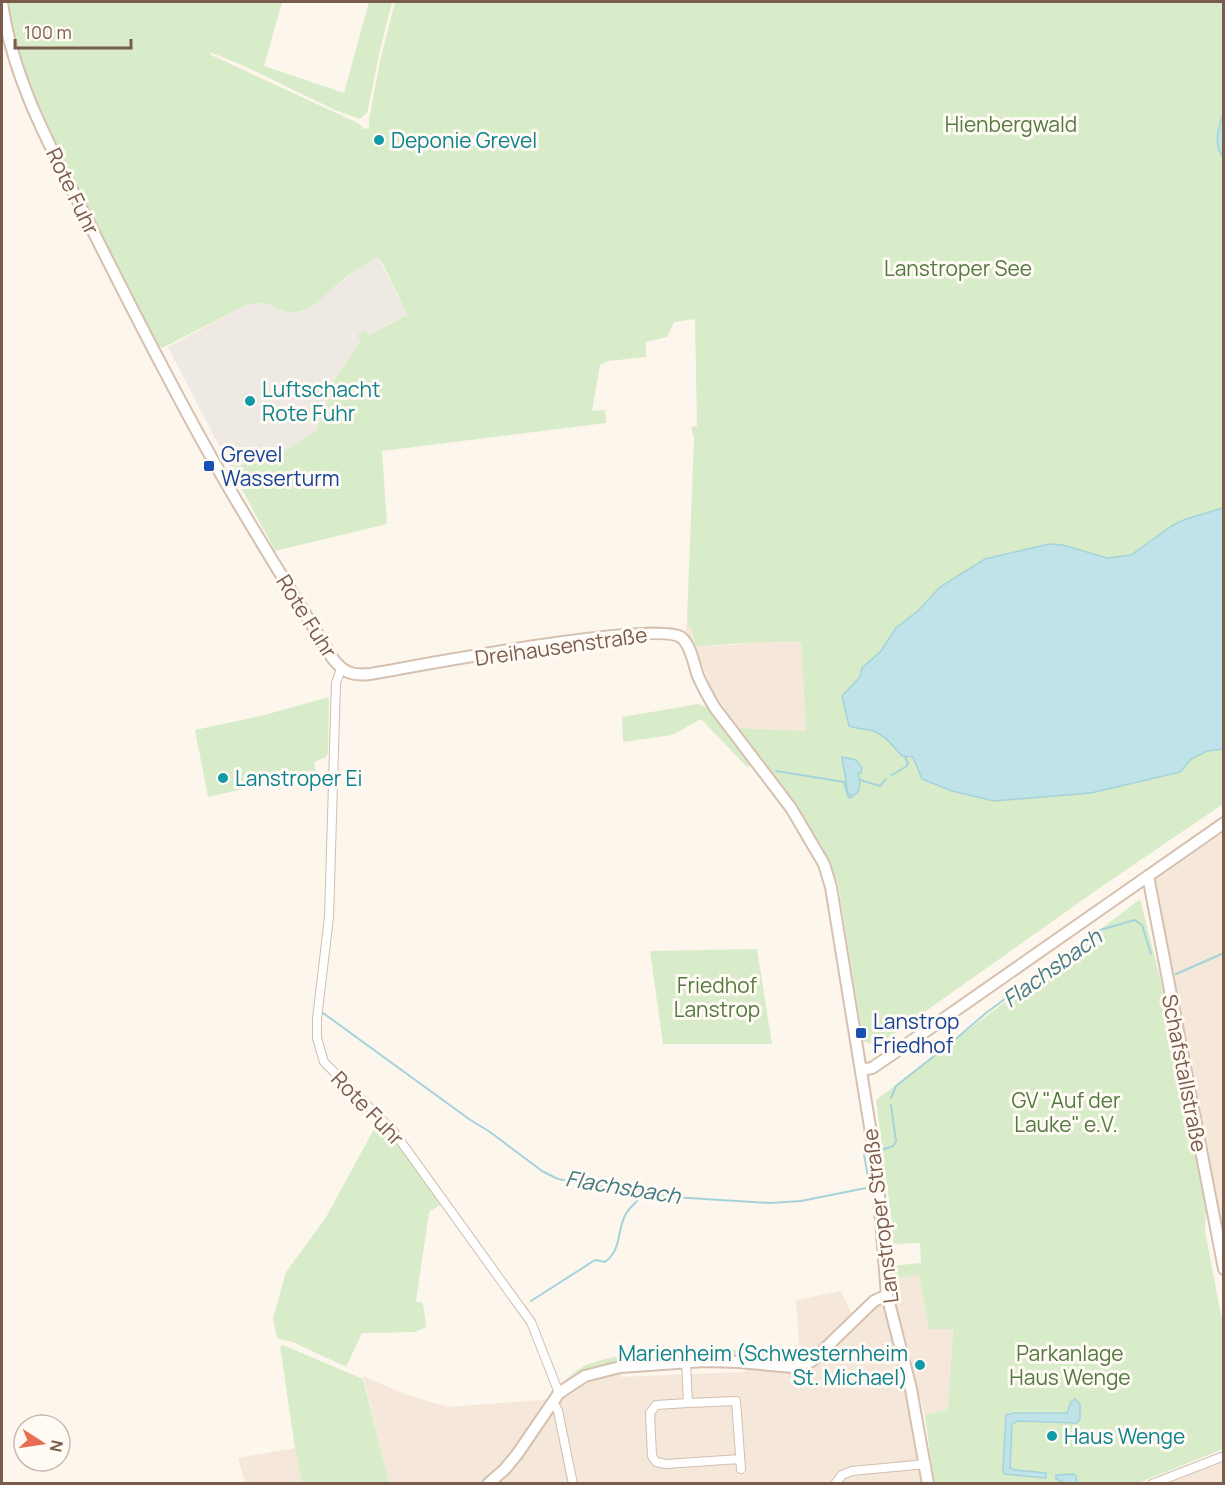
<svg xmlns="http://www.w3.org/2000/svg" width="1225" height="1485" viewBox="0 0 1225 1485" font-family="Manrope,sans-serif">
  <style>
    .residential { fill: #f5e8da }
    .industrial { fill: #efe9e4 }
    .green { fill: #d8ecc9 }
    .water { fill: #bfe3e8; stroke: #a5d3da; stroke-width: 1.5 }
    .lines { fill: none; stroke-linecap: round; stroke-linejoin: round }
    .stream { stroke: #a5d3da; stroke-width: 2 }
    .street-casing { stroke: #d1beb0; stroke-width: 10 }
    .secondary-casing { stroke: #d6c0b0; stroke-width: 14 }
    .street { stroke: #fff; stroke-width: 8 }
    .secondary { stroke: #fff; stroke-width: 10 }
    .culture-dot { fill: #0f9aa8; stroke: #fffaf3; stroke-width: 2 }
    .transit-dot { fill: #1a4fb4; stroke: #fffaf3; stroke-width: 2 }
    .labels { text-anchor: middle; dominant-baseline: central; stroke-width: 6; stroke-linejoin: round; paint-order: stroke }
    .park-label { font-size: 21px; fill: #537a41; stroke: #fffaf3 }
    .culture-label { font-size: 21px; fill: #0d838f; stroke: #fffaf3; text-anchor: start }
    .street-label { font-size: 21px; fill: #7a5c4d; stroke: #fffaf3 }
    .transit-label { font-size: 21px; fill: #164399; stroke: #fffaf3; text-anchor: start }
    .water-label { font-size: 22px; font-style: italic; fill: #437c86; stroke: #fffaf3 }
  </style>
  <rect width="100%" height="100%" fill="#fdf6ec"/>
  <path class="residential" d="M687 619 696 646 733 645 773 640 801 642 806 731 737 728 711 687 700 659 689 651 684 641Z
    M1223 824V1267L1153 876Z
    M919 1274 929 1329H953L948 1409 925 1415 893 1296 891 1279Z
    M841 1291 854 1319 887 1295 928 1483H389L363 1376 407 1395 448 1407 555 1399 569 1384 620 1367 621 1377 745 1372 750 1363 772 1366 810 1356 800 1358 796 1300Z
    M295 1448 302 1483H245L238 1458Z
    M1223 1456V1483L1153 1484Z"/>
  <path class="industrial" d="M378 257 407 315 368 335 357 336 361 341 327 390 329 395 328 400 316 431 274 457H263L231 469 168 347 246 305 259 301 300 312 318 301 357 269Z"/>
  <path class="green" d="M6 2H282L264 66 344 93 369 2H392L379 54 370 100 367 113 360 119 335 110 244 66 210 52 211 55 358 123 364 129 369 128V120L380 61 395 2H1223V804L1098 889 885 1040 872 1044 863 1041 838 883 825 856 737 728 806 731 801 642C766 640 731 645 696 646L691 629 689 628 687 619 694 438 691 427 697 426 695 319 674 322 667 337 646 342V357L608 361 600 365 592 411 605 410 606 423 382 451 387 524 275 551 231 469 263 457H274L316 431 328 400 329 395 327 391 361 341 357 336 363 330 369 335 407 315 384 266 378 257C367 263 356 269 346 277 331 289 315 309 296 312 278 315 274 297 246 305L162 348 154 341 63 159 24 72 18 55Z
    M329 697 328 753 326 757 314 762 316 773 208 797 195 730 261 716Z
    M698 704 712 710 755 767 746 766 701 719 672 735 623 742 622 717Z
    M1140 899 1189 1092 1207 1184 1205 1231 1223 1325V1449L1138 1483H934L925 1415 948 1409 953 1329H929L919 1275 891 1279V1266L921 1263 920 1243 893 1244V1232L876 1100Z
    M757 949 772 1044H663L650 951Z
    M380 1118 445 1202 429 1212 416 1301 423 1303 426 1327 415 1332 362 1333 346 1367 293 1342 277 1338 273 1319 286 1272 325 1219Z
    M283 1345 363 1379 389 1483H302L295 1448 280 1346Z
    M704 1349C717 1349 730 1349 743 1351 765 1354 787 1360 810 1356L793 1367 750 1363 620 1367 557 1387C567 1379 576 1369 587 1365 621 1351 668 1351 704 1349Z"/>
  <path class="water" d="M1223 114V158C1213 143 1218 130 1223 114Z
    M1223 508V749L1207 751 1191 759 1180 772 1091 793 994 801 952 791 922 779 913 757 902 756C893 747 886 735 873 731 865 728 860 730 849 726L842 696 860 677 862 668 881 651 896 628 919 610 940 587 985 559 1049 544 1063 545 1107 558 1131 555 1173 525 1186 519Z
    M842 757 856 760 862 768 861 773H858C860 780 862 788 855 795H850L847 792C847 779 843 768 842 757Z
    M1075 1399 1080 1404V1419L1077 1423 1018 1421 1012 1424 1010 1468 1015 1470 1046 1473V1478L1004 1474 1003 1471 1006 1415 1014 1413H1067L1071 1402Z
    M1074 1474 1076 1476 1077 1483H1065L1056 1479V1475Z"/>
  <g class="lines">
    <path class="stream" d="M776 771 844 782 848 796 850 798 853 796
      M892 775 907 766 908 763 905 757
      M860 780 880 786 886 779
      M1176 974 1224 953
      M323 1013 469 1119 490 1132 542 1171 558 1179 595 1186 633 1188 658 1195 673 1197 770 1203 801 1201 866 1188 869 1183 864 1154 866 1152
      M891 1098 896 1086 958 1037 986 1013 1072 949 1100 930 1135 920 1142 925 1151 954
      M879 1151 893 1146 896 1141 891 1105
      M531 1301 595 1260 605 1262C621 1250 617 1234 624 1218 628 1206 638 1204 644 1190"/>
    <defs>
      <path id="street" d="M341 669 336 683 329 917 317 1019V1038L324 1062 394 1132 515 1300 531 1322 559 1393
        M686 1362 688 1403 736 1401 741 1469
        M553 1401 558 1411 573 1484
        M688 1403 656 1405 650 1413 652 1456 656 1462 666 1464 740 1459
        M835 1484 842 1475 852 1471 926 1464
        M1152 1484 1224 1456"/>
      <path id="secondary" d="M2 3C13 83 56 157 92 229 131 307 171 386 214 462 252 529 293 594 333 659 344 673 353 676 370 674 412 667 660 619 682 638 691 646 694 665 698 676 703 687 709 698 715 708L791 808 824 864 831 887 877 1170 887 1295 911 1389 928 1484
        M1148 876 1224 1269
        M861 1070 872 1068 916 1038 1224 823
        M488 1484 505 1469 518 1453 559 1393 585 1376 620 1367 705 1361 739 1362 793 1367 812 1361 874 1301 887 1295"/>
    </defs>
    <use href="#street" class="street-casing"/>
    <use href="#secondary" class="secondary-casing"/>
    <use href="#street" class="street"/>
    <use href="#secondary" class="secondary"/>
  </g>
  <g class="culture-dot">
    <circle cx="379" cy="140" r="6"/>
    <circle cx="250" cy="401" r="6"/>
    <circle cx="223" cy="778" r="6"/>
    <circle cx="920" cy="1365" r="6"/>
    <circle cx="1052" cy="1436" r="6"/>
  </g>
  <g class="transit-dot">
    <rect x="203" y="460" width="12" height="12" rx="3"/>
    <rect x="855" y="1027" width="12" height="12" rx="3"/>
  </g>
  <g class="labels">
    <g class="park-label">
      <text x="1011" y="124">Hienbergwald</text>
      <text x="958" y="268">Lanstroper See</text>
      <text x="717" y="985">Friedhof<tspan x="717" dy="24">Lanstrop</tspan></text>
      <text x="1066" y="1100">GV "Auf der<tspan x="1066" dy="24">Lauke" e.V.</tspan></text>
      <text x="1070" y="1353">Parkanlage<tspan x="1070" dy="24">Haus Wenge</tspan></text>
    </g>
    <g class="culture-label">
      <text x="391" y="140">Deponie Grevel</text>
      <text x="262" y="389">Luftschacht<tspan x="262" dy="24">Rote Fuhr</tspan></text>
      <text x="235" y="778">Lanstroper Ei</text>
      <text x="908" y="1353" text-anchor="end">Marienheim (Schwesternheim<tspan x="908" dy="24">St. Michael)</tspan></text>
      <text x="1064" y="1436">Haus Wenge</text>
    </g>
    <g class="street-label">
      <text transform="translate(73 191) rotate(64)">Rote Fuhr</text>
      <text transform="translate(307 616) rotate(58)">Rote Fuhr</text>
      <text transform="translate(561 646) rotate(-8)">Dreihausenstraße</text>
      <text transform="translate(1185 1073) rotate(79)">Schafstallstraße</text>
      <text transform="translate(368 1108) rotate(46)">Rote Fuhr</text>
      <text transform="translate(880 1216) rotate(-97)">Lanstroper Straße</text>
    </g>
    <g class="transit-label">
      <text x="221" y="454">Grevel<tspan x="221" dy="24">Wasserturm</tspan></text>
      <text x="873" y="1021">Lanstrop<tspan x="873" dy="24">Friedhof</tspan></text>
    </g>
    <g class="water-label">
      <text transform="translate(1052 968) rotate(-36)">Flachsbach</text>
      <text transform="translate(623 1187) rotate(9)">Flachsbach</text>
    </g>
  </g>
  <rect width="1225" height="1485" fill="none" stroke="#7a5c4d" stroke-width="6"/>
  <g transform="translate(42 1443) rotate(102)"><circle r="28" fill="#fffaf3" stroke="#cabbb1" stroke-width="1.5"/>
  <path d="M0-4.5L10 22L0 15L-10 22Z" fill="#e76f51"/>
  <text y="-9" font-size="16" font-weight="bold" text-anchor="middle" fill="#7a5c4d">N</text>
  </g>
  <path d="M15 39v9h116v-9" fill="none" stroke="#7a5c4d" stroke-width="3"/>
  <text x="24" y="39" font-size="18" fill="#7a5c4d" stroke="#fffaf3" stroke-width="4.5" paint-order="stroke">100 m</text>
</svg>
